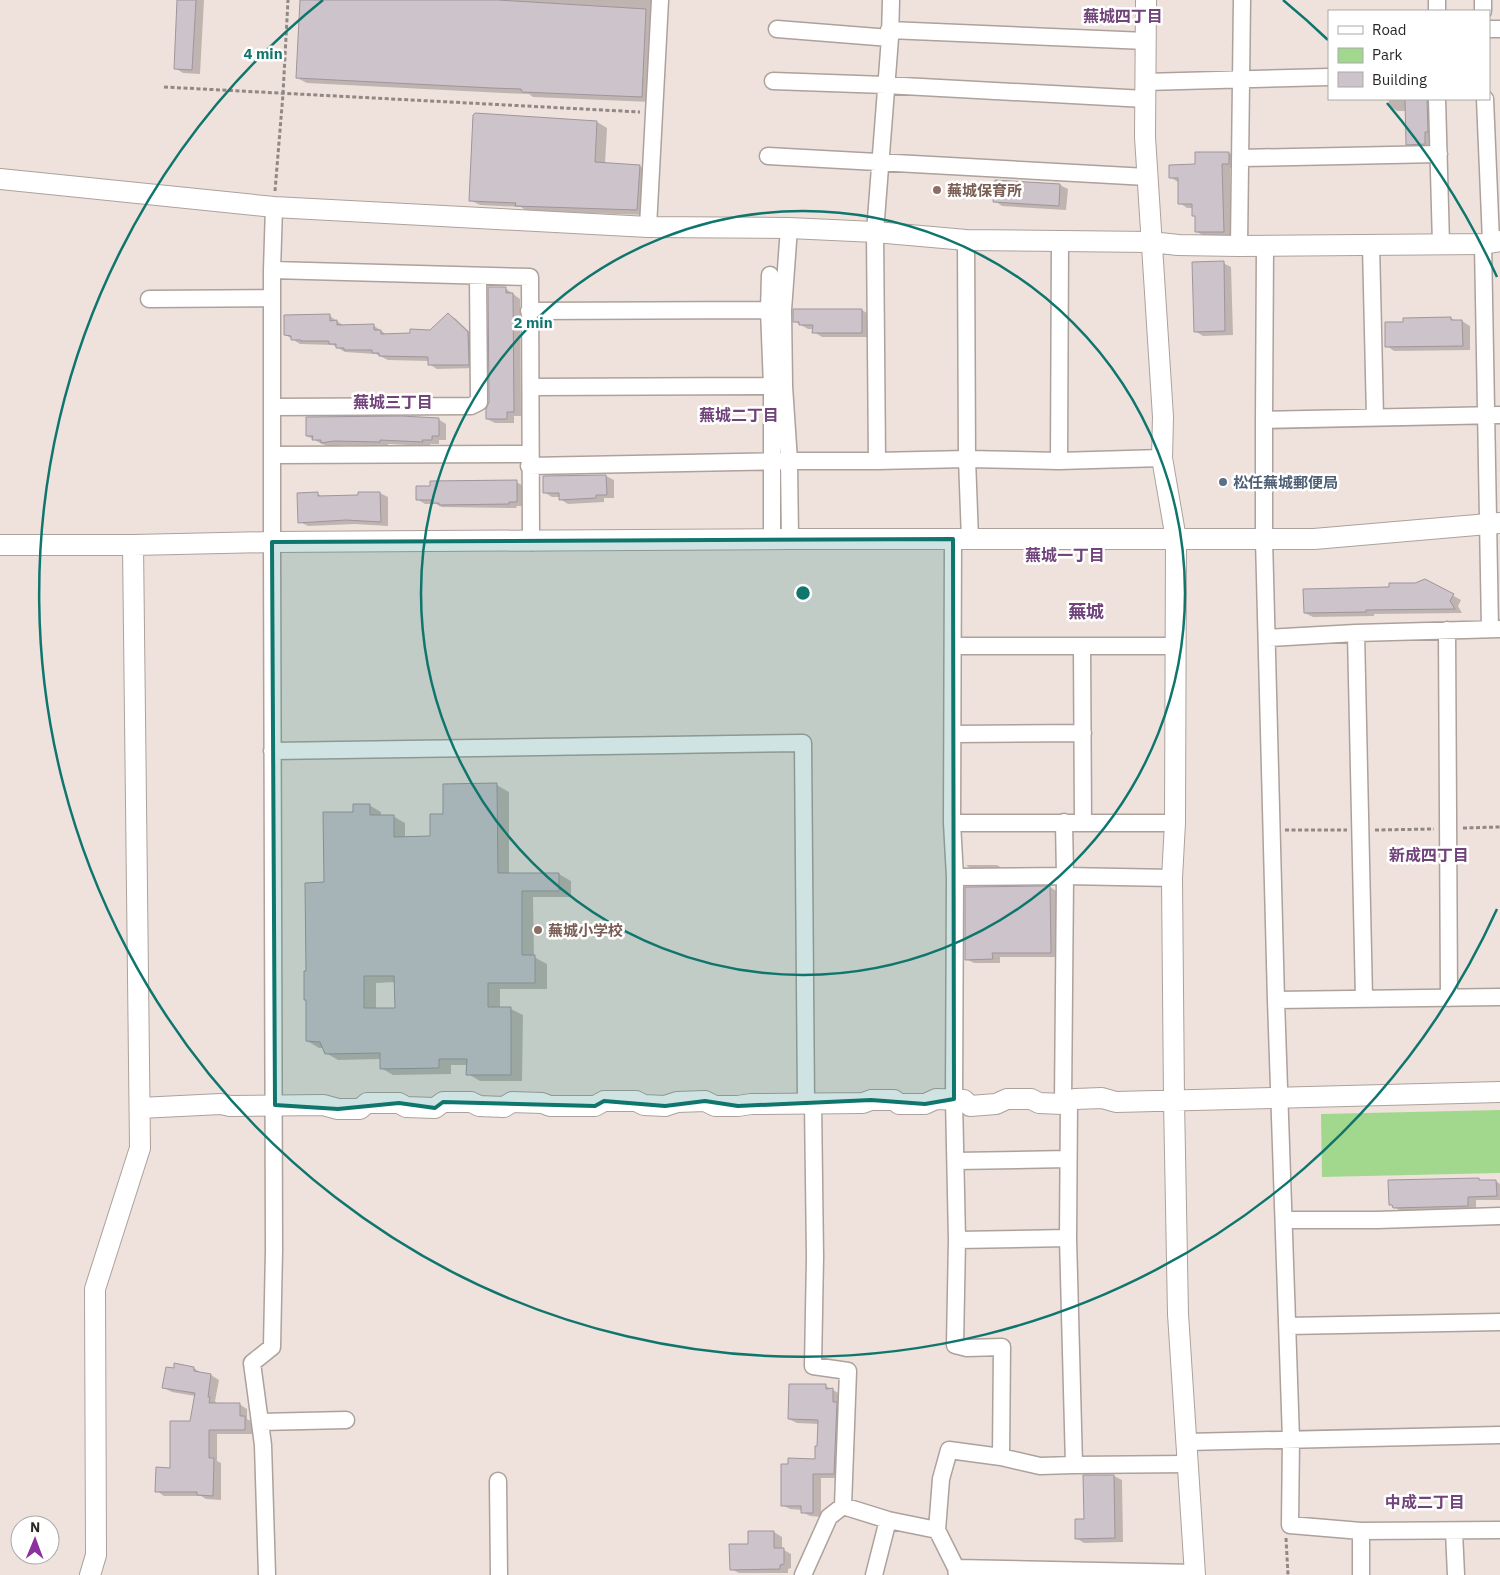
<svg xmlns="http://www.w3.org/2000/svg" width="1500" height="1575" viewBox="0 0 1500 1575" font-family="'IBM Plex Sans','Noto Sans JP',sans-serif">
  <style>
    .green { fill: #a1d88e }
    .shadow { fill: #0003; fill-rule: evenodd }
    .building { fill: #cdc3ca; stroke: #9f959c; fill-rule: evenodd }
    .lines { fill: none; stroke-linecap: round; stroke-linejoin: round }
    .minor-casing { stroke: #aca19c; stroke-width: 19 }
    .tertiary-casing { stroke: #aca19c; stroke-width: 22 }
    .path { stroke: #918884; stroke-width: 3; stroke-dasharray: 4 2.5; stroke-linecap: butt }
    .minor { stroke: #fff; stroke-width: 16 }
    .tertiary { stroke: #fff; stroke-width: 20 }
    .marked { fill: #0f766e; fill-opacity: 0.2; stroke: #0f766e; stroke-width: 4; stroke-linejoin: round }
    .ring { fill: none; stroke: #0f766e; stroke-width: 2.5 }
    .education-dot { fill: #8d6e63; stroke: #fff; stroke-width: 2 }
    .service-dot { fill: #5c6f8a; stroke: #fff; stroke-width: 2 }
    .labels { text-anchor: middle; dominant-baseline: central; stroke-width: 5; stroke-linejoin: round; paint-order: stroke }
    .education-label { font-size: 15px; font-weight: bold; fill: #785e54; stroke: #fff; text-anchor: start }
    .service-label { font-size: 15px; font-weight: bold; fill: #4e5e75; stroke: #fff; text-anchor: start }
    .neighbourhood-label { font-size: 16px; font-weight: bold; fill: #70437a; stroke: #fff }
    .quarter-label { font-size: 18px; font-weight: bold; fill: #70437a; stroke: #fff }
    .centre { fill: #0f766e; stroke: #fff; stroke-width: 2.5 }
    .ring-label { font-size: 15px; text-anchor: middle; font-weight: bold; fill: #0f766e; stroke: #fff; stroke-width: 5; stroke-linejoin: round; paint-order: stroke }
  </style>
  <rect width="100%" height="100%" fill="#efe2dd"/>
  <path class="green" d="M1500 1110V1173L1322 1177 1321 1114Z"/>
  <path class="shadow" d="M179 0H204L200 74 183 73 175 68Z
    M301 0H657L651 102 533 97 529 94 503 93 307 83 297 78Z
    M1389 99H1436L1432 148H1415L1407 144 1406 111H1397L1389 106Z
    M597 122 607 128 605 164 639 166 649 171 647 215 526 211 521 207 480 205 470 200Z
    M1229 153 1237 157V168H1230L1231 236H1204L1197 232V217L1194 208H1187L1180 203 1178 182 1170 177Z
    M1060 185 1068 189 1066 210 1002 206 995 201Z
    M1223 263 1231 267 1233 335 1203 336 1195 331Z
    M505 288 520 299 521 416H514V423H495L487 419Z
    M794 310H862L870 315V337H822L814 332V329H808L794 321Z
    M448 314 456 319 476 338V368L437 369 429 364V361L388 360 376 354 345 352 333 345 300 344 286 335 330 316 344 326 373 325 387 335 411 334 430 331Z
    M1450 318 1456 321H1462L1470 326V350L1394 351 1387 346Z
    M438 419 446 424V440H439V444H430V446L388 444V446L343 445 330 447 322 444 307 436Z
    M606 476 614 480V498H604V502L568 504 560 499V497H552L544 492V477Z
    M516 482 524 486 525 506H517L516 508 442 507 436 504H425L417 499Z
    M380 493 388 497V526L355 524 308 526 300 522 318 494 323 497 359 496Z
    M1425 580 1461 600 1458 606 1462 613 1374 614V616L1313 617 1305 613 1390 588 1415 584Z
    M497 785 509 792V874H559L571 881V897H533L534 957 547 964V989H500V1009H511L523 1015 522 1081H480L468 1074V1065H451V1074L393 1075 381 1068V1059L338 1060 326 1053 324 1048H319L307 1041V972L325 883 354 813 369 805 381 812V816H393L405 823V838H431L445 816ZM396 982V1009H376V983Z
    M966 865H997L1005 870 974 871Z
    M1050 887 1058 892V957H1000V963H974L966 959Z
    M1479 1180 1482 1182 1496 1181 1500 1184V1200H1476V1210L1402 1212 1390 1204Z
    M194 1368 202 1374 211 1375 219 1380 215 1401 218 1404H239L247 1409V1419L253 1422V1434H217V1461L221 1463V1500L206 1499 201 1496H164L157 1491 171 1469 191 1422 195 1396 172 1392 164 1388Z
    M790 1386H826L840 1394 842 1478H821V1517L810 1516 802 1512V1510L790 1509 782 1505 816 1460 819 1447V1424L797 1423 789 1419Z
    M1114 1476 1122 1480 1123 1542 1084 1543 1076 1538 1085 1521Z
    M774 1532 782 1537V1549L791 1554V1568L788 1569V1573H739L731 1569 749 1545Z"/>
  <path class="building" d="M177 0H196L192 70 174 69Z
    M300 0H498L646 9 642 97 522 92 521 89 492 88 296 78Z
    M1405 99H1427L1428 132H1425V144L1406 145Z
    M475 113 597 121 595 162 640 165 637 210 515 206 516 203 469 201 473 115Z
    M1195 152H1229V164H1222L1224 232H1195V216H1192V204H1178V178H1169V165L1195 164Z
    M995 180 1060 184 1059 206 993 202Z
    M1224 261 1225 331 1194 332 1192 262Z
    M488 287H506V293H513L514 412H507V419H486V409L489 402Z
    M793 309H862V333H812L813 325H799V322H793Z
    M448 313 468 332 469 365H428V357L379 356V353H372V350H344V348H336V344H329V341H301V340H291V336L284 335V315L330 314V321L337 320V325L374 324V330H381V334L410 333V329L430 330Z
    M1451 317V320H1462L1463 346 1385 347V322H1403V318Z
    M401 416 439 418V436H432V440H422L423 442 380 440V442L334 441 321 443V440H312L313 436H306V417Z
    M606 475 607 495H596V498L559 500V493H543V476Z
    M517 480V502H509V504L439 505V503H433V500H416V486H430V481Z
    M318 492V496L358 495V492H380L381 522 346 520 298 523 297 493Z
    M1425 579 1454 594 1450 601 1455 609 1366 610V612L1304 613 1303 589 1389 587V583H1415Z
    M497 783 498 873H559V891H522V955H535V983H488V1007H511V1075H466L467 1059H439V1068L380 1069V1053L325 1054 320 1042 306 1041V1000H304V971H306L305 883 324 882 323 812H353V804H370V815H394V837L430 836V814H443V784ZM364 976H394L395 1008H364Z
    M1050 886 1051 953H992L993 959 965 960V887Z
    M1479 1178V1180H1496L1497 1196 1468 1197V1206L1393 1208 1392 1205H1389L1388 1180Z
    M174 1363 194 1367V1371L211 1374 208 1397H210L209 1403H240V1416H245V1430H209V1458H214L213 1496 197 1495V1492H155L156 1467 170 1468V1421H190L195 1393 162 1388 166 1367 174 1368Z
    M789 1384H826V1389L833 1388V1402H837L834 1474H813V1513H801V1506H781V1464H788V1458L815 1459V1446H817L818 1420 788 1419Z
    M1083 1475H1114L1115 1538 1075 1539V1519H1084Z
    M748 1531H774V1548H784V1564L780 1565V1569L730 1570 729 1544H748Z"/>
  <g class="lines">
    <defs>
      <path id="minor" d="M1483 0V11
        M1437 11V0
        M777 29 890 38
        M1489 29H1500
        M889 30 1146 41
        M773 81 885 85 1145 99
        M1145 82 1329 77
        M1437 99 1441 244
        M1485 99 1491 241
        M768 156 1147 177
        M1241 158 1439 154
        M648 227 660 0
        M789 228 783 310 784 386 789 461 790 539
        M966 240 967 459 970 539
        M1483 244 1490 629
        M1371 245 1375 417
        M1239 246 1242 0
        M1265 246 1264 420 1500 415
        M272 270 530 277 531 542
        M770 275 769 310 772 386V540
        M149 299 272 298
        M529 311 780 310
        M531 387 781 386
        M272 407 471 406 479 402 478 276
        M1264 420V539L1276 1000 1291 1439 1290 1525 1361 1531 1500 1530
        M272 455 529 454
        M877 461 875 232 890 38 891 0
        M1059 461 1060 241
        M529 466 789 461H877L967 459 1059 461 1162 458
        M953 539 952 823H1175
        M1447 630 1449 998
        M1356 633 1364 998
        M1268 638 1356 633 1500 629
        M953 646H1176
        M1082 646 1083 822
        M953 734 1083 733
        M272 751 803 743 806 1103
        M1064 822 1065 876 1172 878
        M952 823 955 877
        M1276 1000 1500 997
        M813 1103 815 1257 813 1366 848 1371 843 1506 888 1520 937 1530 956 1568 957 1575
        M1063 1104 1065 876 955 877 954 1099 957 1240 1068 1238 1069 1101
        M956 1161 1068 1159
        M1284 1220H1377L1500 1216
        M1068 1238 1074 1465 1188 1464
        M957 1240 955 1345 967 1348 1002 1347 1001 1457
        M1287 1326 1500 1322
        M260 1422 346 1420
        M1186 1442 1500 1435
        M498 1481 499 1575
        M937 1530 941 1479 949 1450 1001 1457 1040 1466 1074 1465
        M1361 1531V1575
        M1454 1531 1456 1575
        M956 1568 1195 1573
        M267 1575 263 1445 252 1363 272 1347 274 1250 272 542V270L274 207
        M803 1575 829 1517 843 1506
        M874 1575 888 1520"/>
      <path id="tertiary" d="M1146 0 1145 137 1163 417 1162 458 1176 539 1175 823 1172 878 1174 1100 1178 1314 1195 1575
        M0 179 274 207 648 227 789 228 875 232 966 240 1151 242 1178 245 1239 246 1483 244 1500 241
        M0 545H133L272 542 790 539H1314L1500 523
        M140 1108 221 1104 230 1106 323 1105 338 1109H360L367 1103H399L406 1107 435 1108 443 1102H471L479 1106 504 1107 512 1102 542 1103 550 1106H595L604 1101H636L644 1105 665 1106 677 1102 705 1101 715 1106H738L751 1104 863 1103 871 1100H894L899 1104H925L936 1099 964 1100 970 1106 996 1104 1007 1099H1031L1039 1103 1063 1104 1075 1099 1102 1098 1116 1102 1500 1092
        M90 1575 96 1555 95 1289 140 1148 133 545"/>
    </defs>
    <use href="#minor" class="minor-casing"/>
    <use href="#tertiary" class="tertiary-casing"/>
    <path class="path" d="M164 87 640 112
      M275 191 283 94 288 0
      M1463 828 1500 827
      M1285 830H1347
      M1375 830 1434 829
      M1286 1538 1288 1575"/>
    <use href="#minor" class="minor"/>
    <use href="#tertiary" class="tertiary"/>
  </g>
  <path class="marked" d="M953 539 954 1099 925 1104 871 1100 738 1106 705 1101 665 1106 604 1101 595 1106 443 1102 435 1108 399 1103 338 1109 275 1105 272 542Z"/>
  <g class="ring">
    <circle cx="803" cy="593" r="382"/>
    <path d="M1497 909A763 763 0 1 1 323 0M1283 0A763 763 0 0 1 1328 40M1387 103A763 763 0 0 1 1497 277"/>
  </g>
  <g class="education-dot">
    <circle cx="937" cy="190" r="5"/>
    <circle cx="538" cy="930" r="5"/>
  </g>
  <circle class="service-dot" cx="1223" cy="482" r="5"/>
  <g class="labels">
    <g class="education-label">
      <text x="947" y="190">蕪城保育所</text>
      <text x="548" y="930">蕪城小学校</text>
    </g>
    <g class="service-label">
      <text x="1233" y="482">松任蕪城郵便局</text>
    </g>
    <g class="neighbourhood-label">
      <text x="1123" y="16">蕪城四丁目</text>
      <text x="393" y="402">蕪城三丁目</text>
      <text x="739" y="415">蕪城二丁目</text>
      <text x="1065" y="555">蕪城一丁目</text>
      <text x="1429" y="855">新成四丁目</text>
      <text x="1425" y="1502">中成二丁目</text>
    </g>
    <g class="quarter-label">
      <text x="1086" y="611">蕪城</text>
    </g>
  </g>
  <circle cx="803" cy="593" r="8" class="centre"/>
  <g class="ring-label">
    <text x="263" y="59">4 min</text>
    <text x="533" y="328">2 min</text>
  </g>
  <rect x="1328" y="10" width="162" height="90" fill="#ffffff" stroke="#aaa9a8"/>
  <rect x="1338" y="26" width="25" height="8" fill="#ffffff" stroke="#aaa9a8"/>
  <text x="1372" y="35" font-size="15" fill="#2b2725">Road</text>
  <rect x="1338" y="48" width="25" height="15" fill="#a1d88e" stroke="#aaa9a8"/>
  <text x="1372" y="60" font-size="15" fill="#2b2725">Park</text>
  <rect x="1338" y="72" width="25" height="15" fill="#cdc3ca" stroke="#aaa9a8"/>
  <text x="1372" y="85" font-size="15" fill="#2b2725">Building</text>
  <g transform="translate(35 1540) rotate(1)"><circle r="24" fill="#ffffff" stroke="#aaa9a8"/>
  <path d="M0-4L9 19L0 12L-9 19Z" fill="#8a319d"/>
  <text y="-8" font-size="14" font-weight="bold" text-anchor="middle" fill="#2b2725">N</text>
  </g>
</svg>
